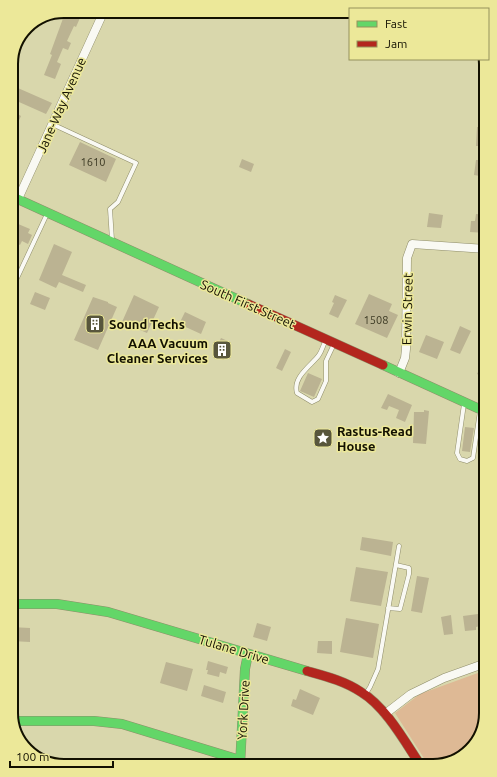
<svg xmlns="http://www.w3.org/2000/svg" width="497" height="777" viewBox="0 0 497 777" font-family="Ubuntu,sans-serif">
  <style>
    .built { fill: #e0dc99 }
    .green { fill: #deb995 }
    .building { fill: #bbb392 }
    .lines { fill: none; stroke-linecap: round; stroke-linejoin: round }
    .lane-casing { stroke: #8f8d6a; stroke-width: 5 }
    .street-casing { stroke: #8f8d6a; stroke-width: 9 }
    .fast-casing { stroke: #8f8d6a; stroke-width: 10 }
    .jam-casing { stroke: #8f8d6a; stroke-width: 10 }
    .lane { stroke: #f9f9f3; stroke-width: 4 }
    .street { stroke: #f9f9f3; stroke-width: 8 }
    .fast { stroke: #63d668; stroke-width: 9 }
    .jam { stroke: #b3261e; stroke-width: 9 }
    .labels { text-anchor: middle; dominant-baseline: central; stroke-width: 3; stroke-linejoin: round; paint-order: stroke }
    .number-label { font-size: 11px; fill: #3c3924 }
    .street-label { font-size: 13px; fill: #121000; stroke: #ece899 }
    .poi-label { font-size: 13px; font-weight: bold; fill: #121000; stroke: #ece899; text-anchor: start }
    .rim { fill: none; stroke: #121000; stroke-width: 2 }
  </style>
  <rect width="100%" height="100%" fill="#d9d7ac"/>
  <path class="built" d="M11 61 19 64 11 82Z"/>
  <path class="green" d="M486 670C486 685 488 702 486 716 481 745 459 766 429 766L395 713 420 694Z"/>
  <path class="building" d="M72 11H83L76 27 74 26 67 41 71 43 68 50 63 48 57 62 61 64 55 79 44 75 52 55 50 54 65 13 70 15Z
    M479 73H486V95H478Z
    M11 85 52 103 46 114 19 102 14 112 21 116 11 138Z
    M482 109H486V177L474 175 476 160H479L481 146H476L477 127H481Z
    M80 142 116 159 106 182 69 165Z
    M242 159 254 164 251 172 239 167Z
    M429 213 443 215 441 228 427 227Z
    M476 214 486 215V233L470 232 471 221H475Z
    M11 221 30 229 28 233 32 235 28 244 22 241 20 245 18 244 11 259Z
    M54 244 72 252 62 275 86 285 83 292 59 282 56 288 39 280Z
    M11 261 18 264 11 280Z
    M35 292 50 298 45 310 30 304Z
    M369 294 392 304 389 311 398 315 387 338 355 324Z
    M134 295 159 307 147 333 122 322Z
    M335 295 347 300 338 318 329 314 334 303 332 302Z
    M93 297 108 302V303L117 307 98 350 74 340Z
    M185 312 206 322 201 334 179 324Z
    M460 326 471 331 460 354 450 350Z
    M426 335 444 342 437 359 419 352Z
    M221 338 230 342 224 360 213 356Z
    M285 349 291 352 282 371 276 368Z
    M486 356V378L477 374Z
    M308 373 322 379 314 397 300 391Z
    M388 394 412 405 405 422 396 418 399 410 389 406 387 410 381 408Z
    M424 410 429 411 426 444 413 443 414 412H424Z
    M465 427 474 428 470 452 462 451Z
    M362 537 393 542 391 556 360 550Z
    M356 567 388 572 381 606 350 601Z
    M417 576 429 578 422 613 411 611Z
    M486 607V627H482L480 608Z
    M478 614 480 626 476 627V630L465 631 463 616Z
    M451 615 453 634 444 635 441 617Z
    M346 618 379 624 373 658 340 652Z
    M257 623 271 627 267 641 253 637Z
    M11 627 30 628V642L11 641Z
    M318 641H332V654L317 653Z
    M208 661 228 667 226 674 220 672 219 677 207 674 208 670H206Z
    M166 662 193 669 187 691 160 683Z
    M204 685 226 692 223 703 201 696Z
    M300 689 320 698 313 715 291 706 293 699 296 700Z"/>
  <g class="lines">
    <defs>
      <path id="lane" d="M52 124 136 163 118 202 110 209 112 240
        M11 291 47 214
        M326 340C323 345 322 351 319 355 312 365 292 377 297 393L312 402 318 399 326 381V361L334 344
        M464 404 457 453 460 459 467 461 473 458 480 411
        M388 608 400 609 409 574V568L396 565
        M365 695 370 687 378 669 399 546"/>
      <path id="street" d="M18 199 104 11
        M399 373 405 358 406 349 407 258 412 244 486 249
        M484 664 486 678
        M385 714 411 694 444 678 486 663"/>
      <path id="fast" d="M11 196 248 304
        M383 365 486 412
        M11 604H57L108 612 307 671
        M13 721H94L122 724 240 760
        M240 766 245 669 248 654"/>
      <path id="jam" d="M248 304 383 365
        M307 671C325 676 345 681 361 692 386 707 405 742 421 766"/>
    </defs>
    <use href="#lane" class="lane-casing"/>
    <use href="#street" class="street-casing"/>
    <use href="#fast" class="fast-casing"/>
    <use href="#jam" class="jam-casing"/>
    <use href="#lane" class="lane"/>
    <use href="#street" class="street"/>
    <use href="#fast" class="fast"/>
    <use href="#jam" class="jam"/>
  </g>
  <defs>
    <symbol id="building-square" viewBox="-11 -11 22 22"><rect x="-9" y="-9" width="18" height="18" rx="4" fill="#58563c" stroke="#ece899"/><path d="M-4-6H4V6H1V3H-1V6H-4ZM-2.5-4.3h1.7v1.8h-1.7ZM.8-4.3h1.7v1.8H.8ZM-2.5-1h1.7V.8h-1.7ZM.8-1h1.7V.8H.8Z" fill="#fff"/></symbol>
    <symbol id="sight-square" viewBox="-11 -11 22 22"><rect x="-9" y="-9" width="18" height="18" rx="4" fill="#58563c" stroke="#ece899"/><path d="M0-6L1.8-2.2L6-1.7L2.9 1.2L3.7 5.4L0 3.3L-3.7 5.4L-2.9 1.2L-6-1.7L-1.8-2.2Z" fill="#fff"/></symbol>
  </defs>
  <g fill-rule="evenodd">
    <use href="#building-square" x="84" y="313" width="22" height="22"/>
    <use href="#building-square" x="211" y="339" width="22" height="22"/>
    <use href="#sight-square" x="312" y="427" width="22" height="22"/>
  </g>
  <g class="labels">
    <g class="number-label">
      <text x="93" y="162">1610</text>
      <text x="376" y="320">1508</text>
    </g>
    <g class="street-label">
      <text transform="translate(61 105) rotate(-66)">Jane-Way Avenue</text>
      <text transform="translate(248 304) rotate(24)">South First Street</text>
      <text transform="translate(407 309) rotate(-89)">Erwin Street</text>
      <text transform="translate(234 649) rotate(17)">Tulane Drive</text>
      <text transform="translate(243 710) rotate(-87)">York Drive</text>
    </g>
    <g class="poi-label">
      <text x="109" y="324">Sound Techs</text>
      <text x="208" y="343" text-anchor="end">AAA Vacuum<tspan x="208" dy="15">Cleaner Services</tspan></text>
      <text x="337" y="431">Rastus-Read<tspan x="337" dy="15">House</tspan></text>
    </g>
  </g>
  <path d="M0 0H497V777H0ZM64 18H433A46 46 0 0 1 479 64V713A46 46 0 0 1 433 759H64A46 46 0 0 1 18 713V64A46 46 0 0 1 64 18Z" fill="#ece899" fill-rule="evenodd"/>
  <path class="rim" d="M64 18H433A46 46 0 0 1 479 64V713A46 46 0 0 1 433 759H64A46 46 0 0 1 18 713V64A46 46 0 0 1 64 18Z"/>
  <rect x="349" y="8" width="140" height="52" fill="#ece899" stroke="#95925c"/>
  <rect x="357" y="21" width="20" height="6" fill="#63d668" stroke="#95925c"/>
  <text x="385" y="28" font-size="12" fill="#121000">Fast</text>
  <rect x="357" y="41" width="20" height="6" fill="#b3261e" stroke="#95925c"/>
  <text x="385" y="48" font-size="12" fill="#121000">Jam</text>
  <path d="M10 761v6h103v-6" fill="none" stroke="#121000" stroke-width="2"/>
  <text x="16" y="761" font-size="12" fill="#121000" stroke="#ece899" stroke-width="3" paint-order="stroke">100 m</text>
</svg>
